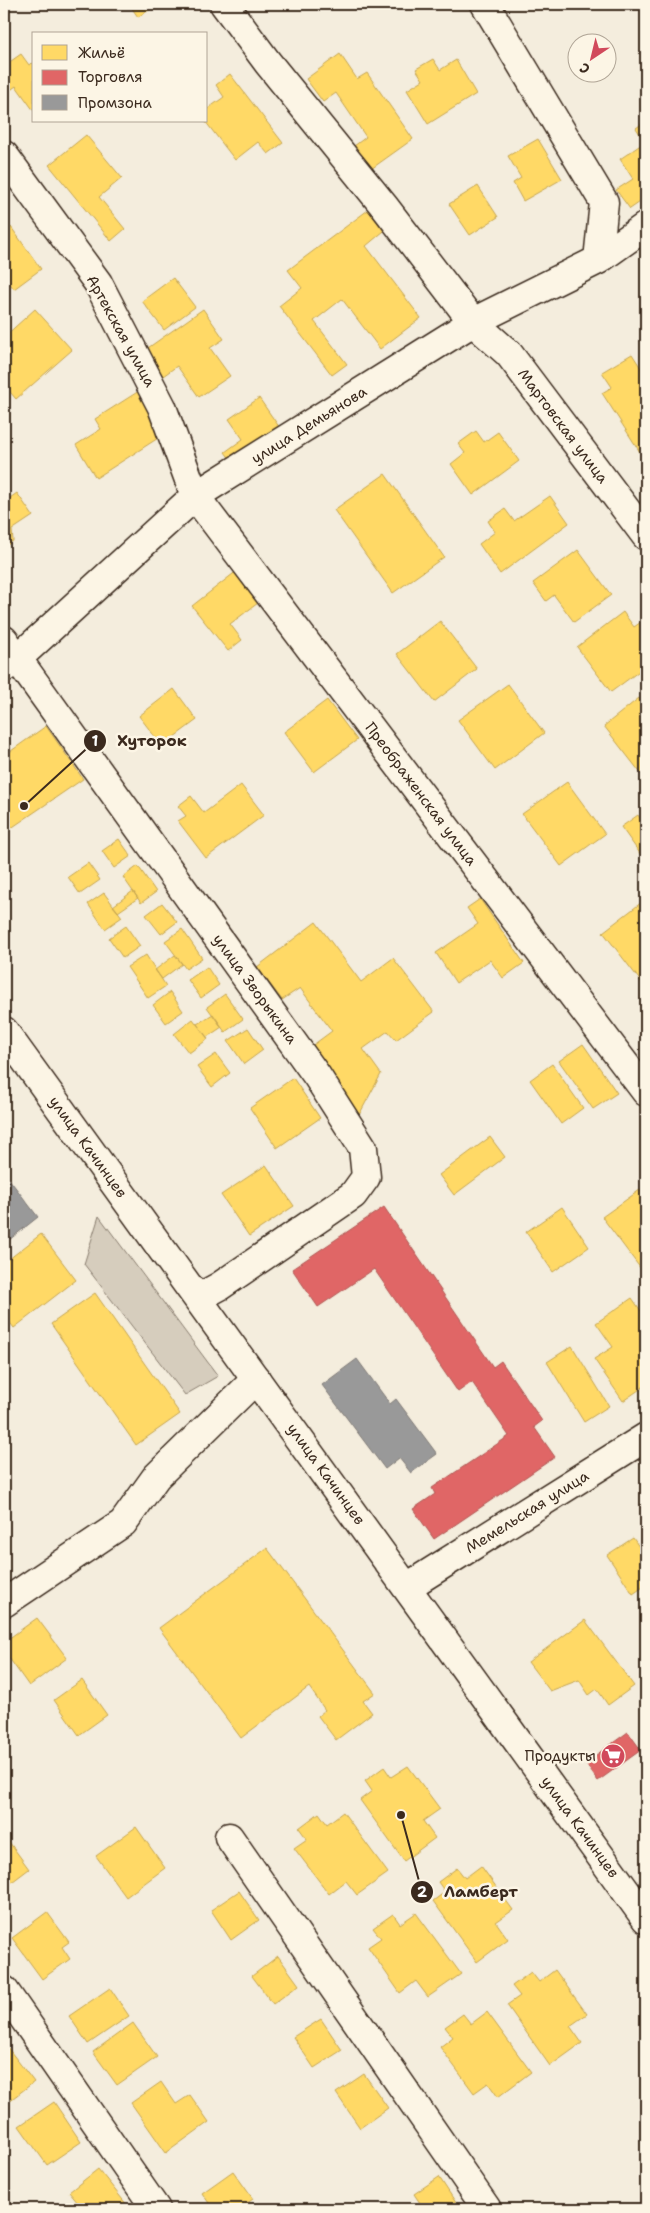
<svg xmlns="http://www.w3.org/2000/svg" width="650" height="2213" viewBox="0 0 650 2213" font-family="'Shantell Sans',sans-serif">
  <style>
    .green { fill: #d6cdbd; stroke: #887c6e }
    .homes { fill: #ffd966; stroke: #c4a450 }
    .shops { fill: #e06666; stroke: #ae5450 }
    .industry { fill: #999; stroke: #7d7874 }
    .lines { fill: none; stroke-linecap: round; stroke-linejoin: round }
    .street-casing { stroke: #3b2a1e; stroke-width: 31 }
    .secondary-casing { stroke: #3b2a1e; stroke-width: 31 }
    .street { stroke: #fcf5e5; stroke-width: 28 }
    .secondary { stroke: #fcf5e5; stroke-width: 28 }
    .labels { text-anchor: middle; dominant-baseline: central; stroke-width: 5; stroke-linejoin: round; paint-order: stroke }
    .street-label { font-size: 15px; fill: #3b2a1e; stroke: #fcf5e5 }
    .poi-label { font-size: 15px; fill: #3b2a1e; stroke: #fcf5e5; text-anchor: end }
    .leader { fill: none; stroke: #3b2a1e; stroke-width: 2 }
    .callout-dot { fill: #3b2a1e; stroke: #fcf5e5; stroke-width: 2 }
    .mark-label { font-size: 15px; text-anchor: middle; font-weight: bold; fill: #fff }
    .callout-label { font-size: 16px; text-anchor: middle; font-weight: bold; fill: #3b2a1e; stroke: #fcf5e5; stroke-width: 5; stroke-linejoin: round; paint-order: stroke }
  </style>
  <rect width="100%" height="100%" fill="#f4eddd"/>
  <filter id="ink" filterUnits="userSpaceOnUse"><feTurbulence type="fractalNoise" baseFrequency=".02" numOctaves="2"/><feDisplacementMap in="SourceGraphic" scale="10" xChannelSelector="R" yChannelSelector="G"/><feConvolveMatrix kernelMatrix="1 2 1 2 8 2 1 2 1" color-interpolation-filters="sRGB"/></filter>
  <g filter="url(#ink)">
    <path class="green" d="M99 1216 218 1376 185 1395 84 1264Z"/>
    <path class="homes" d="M129 4H158L138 17Z
      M21 54 29 65 34 62V111L16 86 4 95V66Z
      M340 54 357 79 367 73 413 139 371 169 354 146 366 137 336 93 323 102 306 79Z
      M433 59 440 70 456 60 476 94 428 124 407 90 423 80 416 69Z
      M230 74 283 143 268 154 258 142 235 160 205 121 206 110 224 97 216 85Z
      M646 121V198L630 209 616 190 633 179 620 159 645 142 636 128Z
      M86 135 122 178 99 197 125 229 111 241 49 165Z
      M538 139 562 179 523 201 513 183 521 178 508 156Z
      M478 186 498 217 470 235 449 204Z
      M368 210 384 231 366 246 421 318 380 349 342 299 314 321 347 364 332 375 279 306 302 288 288 270Z
      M11 227 41 269 14 289 4 276V232Z
      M173 278 195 307 164 330 142 301Z
      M35 309 72 350 16 399 4 385V337Z
      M203 309 224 339 210 348 230 376 199 397 177 366 163 376 145 350Z
      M632 354 646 376V448L640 452 602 393 612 387 602 372Z
      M139 391 166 433 96 478 76 445 101 429 95 419Z
      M259 398 289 441 242 475 225 452 243 439 229 419Z
      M476 431 484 442 498 432 519 461 473 495 451 464 465 453 458 444Z
      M385 474 444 557 393 593 334 510Z
      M17 493 33 516 12 530 13 541 4 547V502Z
      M550 496 569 523 500 574 479 544 495 532 488 521 505 509 514 521Z
      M578 550 611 595 574 622 554 595 546 601 533 583Z
      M238 570 262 600 230 624 242 640 228 651 192 606Z
      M623 612 634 627 644 620 646 623V666L611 692 577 647Z
      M440 621 477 669 434 702 397 654Z
      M508 684 544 733 495 770 458 720Z
      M174 689 197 720 162 746 139 716Z
      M639 698 646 707V773L643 776 604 726Z
      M327 700 357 740 314 772 284 732Z
      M46 726 83 779 4 833V756Z
      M567 782 605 834 561 866 522 814Z
      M241 785 264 815 206 858 178 821 186 816 178 806 191 796 204 813Z
      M638 815 646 827V862L621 827Z
      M119 839 131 856 114 868 102 851Z
      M88 863 100 880 80 894 68 877Z
      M138 866 156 892 141 903 123 877Z
      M133 891 138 898 118 912 113 906Z
      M104 893 122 917 105 929 88 904Z
      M480 899 524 963 503 978 490 960 456 983 436 953 478 924 467 908Z
      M646 899V980L642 983 603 932Z
      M162 903 177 922 161 934 146 915Z
      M316 922 361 982 393 958 434 1012 396 1040 388 1031 363 1049 381 1074 359 1115 309 1048 332 1031 300 988 282 1000 257 967Z
      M126 926 140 946 123 958 109 938Z
      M182 929 202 958 186 969 165 941Z
      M146 955 166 986 148 998 127 967Z
      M175 955 182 964 162 979 155 970Z
      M207 967 219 985 201 998 188 980Z
      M170 992 183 1011 166 1023 153 1005Z
      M225 994 243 1019 225 1032 207 1007Z
      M213 1014 222 1027 207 1037 197 1024Z
      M193 1019 208 1039 189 1053 174 1034Z
      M248 1028 263 1050 244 1064 228 1041Z
      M583 1044 617 1093 593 1109 559 1061Z
      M216 1054 230 1073 212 1087 197 1067Z
      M552 1064 583 1108 561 1124 530 1080Z
      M293 1078 320 1118 277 1148 250 1108Z
      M490 1137 505 1157 454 1195 439 1175Z
      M266 1165 294 1206 249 1236 221 1195Z
      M644 1187 646 1190V1265L641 1269 602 1217Z
      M562 1207 589 1247 553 1272 526 1232Z
      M41 1234 76 1280 14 1328 4 1315V1263Z
      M95 1293 180 1414 136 1445 51 1324Z
      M632 1298 646 1318V1385L623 1401 594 1359 613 1347 596 1323Z
      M572 1346 609 1406 584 1422 547 1362Z
      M633 1538 646 1557V1585L633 1594 607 1555Z
      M267 1548 375 1693 363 1701 372 1713 336 1740 318 1716 325 1710 309 1687 241 1738 159 1628Z
      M37 1618 67 1658 29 1686 4 1651V1642Z
      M585 1620 634 1686 608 1705 597 1689 589 1695 579 1680 550 1691 528 1662Z
      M82 1680 107 1715 79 1735 54 1700Z
      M408 1766 440 1809 423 1821 435 1838 404 1861 360 1800 372 1791 365 1781 384 1767 391 1777Z
      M343 1812 388 1873 357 1895 346 1881 329 1894 294 1848 307 1839 299 1828 319 1813 327 1824Z
      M136 1827 165 1868 126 1897 96 1856Z
      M4 1835 29 1869 4 1888Z
      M481 1866 513 1910 496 1922 508 1939 477 1962 433 1901 445 1892 438 1882 457 1868 465 1878Z
      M239 1891 259 1920 231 1940 211 1910Z
      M47 1912 69 1942 62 1947 70 1959 42 1979 12 1938Z
      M416 1913 461 1974 428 1997 416 1981 400 1993 368 1947 381 1938 373 1928 393 1914 400 1924Z
      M278 1956 299 1985 273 2004 252 1976Z
      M555 1970 587 2014 570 2026 582 2043 550 2066 507 2005 520 1996 512 1986 531 1972 539 1982Z
      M110 1988 129 2016 88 2044 69 2016Z
      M487 2012 531 2072 498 2097 488 2083 474 2093 440 2047 453 2037 445 2027 463 2014 471 2024Z
      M321 2019 342 2050 314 2068 293 2037Z
      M133 2023 157 2057 117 2085 93 2052Z
      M4 2043 34 2082 4 2105Z
      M364 2074 388 2108 360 2128 336 2093Z
      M161 2082 176 2104 190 2095 209 2122 166 2153 131 2103Z
      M54 2102 81 2142 47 2165 19 2126Z
      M98 2169 127 2205 121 2209H83L69 2192Z
      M233 2171 253 2199 239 2209H213L202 2193Z
      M439 2177 460 2209H424L414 2194Z"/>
    <path class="shops" d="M384 1207 493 1367 501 1361 542 1421 534 1427 555 1457 434 1539 413 1509 435 1494 432 1488 509 1436 472 1382 458 1392 374 1269 318 1307 292 1269Z
      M628 1732 641 1750 598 1781 585 1763Z"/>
    <path class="industry" d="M9 1179 38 1217 4 1244V1183Z
      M357 1359 390 1404 396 1399 437 1454 411 1473 399 1458 385 1469 322 1385Z"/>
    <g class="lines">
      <defs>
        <path id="street" d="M224 4 268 63 384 206 473 322 509 354 646 536
          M485 4 604 202 598 260
          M4 155 98 283 162 407 195 496 646 1092
          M4 640 317 1076 363 1148 366 1177 353 1195 220 1286 198 1298
          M4 668 18 658 195 496 473 322 598 260 646 226
          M407 1587 646 1437
          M4 1603 123 1523 156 1477 256 1379
          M229 1837 487 2209
          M4 1990 156 2209"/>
        <path id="secondary" d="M4 1031 646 1919"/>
      </defs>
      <use href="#street" class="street-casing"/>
      <use href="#secondary" class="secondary-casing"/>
      <use href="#street" class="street"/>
      <use href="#secondary" class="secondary"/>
    </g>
  </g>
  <defs>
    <symbol id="supermarket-disc" viewBox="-11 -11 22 22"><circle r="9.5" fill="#d1495b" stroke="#fcf5e5"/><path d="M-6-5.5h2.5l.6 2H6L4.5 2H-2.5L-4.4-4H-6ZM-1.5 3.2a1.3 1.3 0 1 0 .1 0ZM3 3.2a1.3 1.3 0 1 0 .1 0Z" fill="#fff"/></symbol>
  </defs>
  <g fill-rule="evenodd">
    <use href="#supermarket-disc" x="599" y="1742" width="28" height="28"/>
  </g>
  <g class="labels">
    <g class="street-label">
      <text transform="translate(121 331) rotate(61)">Артекская улица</text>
      <text transform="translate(309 425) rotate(-32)">улица Демьянова</text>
      <text transform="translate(563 426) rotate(53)">Мартовская улица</text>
      <text transform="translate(421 794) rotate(53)">Преображенская улица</text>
      <text transform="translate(255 989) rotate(54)">улица Зворыкина</text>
      <text transform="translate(88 1147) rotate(54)">улица Качинцев</text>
      <text transform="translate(326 1474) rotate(54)">улица Качинцев</text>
      <text transform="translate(527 1512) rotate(-32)">Мемельская улица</text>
      <text transform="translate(580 1827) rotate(54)">улица Качинцев</text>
    </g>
    <g class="poi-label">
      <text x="596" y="1756">Продукты</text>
    </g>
  </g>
  <path class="leader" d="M24 806L95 741M401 1815L422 1892"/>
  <g class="callout-dot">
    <circle cx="24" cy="806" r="5"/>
    <circle cx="401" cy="1815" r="5"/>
    <circle cx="95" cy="741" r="12"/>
    <circle cx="422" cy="1892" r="12"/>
  </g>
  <g class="mark-label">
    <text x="95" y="746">1</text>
    <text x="422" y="1897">2</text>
  </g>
  <g class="callout-label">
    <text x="152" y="746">Хуторок</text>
    <text x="481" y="1897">Ламберт</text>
  </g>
  <rect width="650" height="2213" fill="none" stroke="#fcf5e5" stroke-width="20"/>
  <rect x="10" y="10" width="630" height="2193" fill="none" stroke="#3b2a1e" stroke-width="2" filter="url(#ink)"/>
  <rect x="32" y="32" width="175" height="90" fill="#fcf5e5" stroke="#afa495"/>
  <rect x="42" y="45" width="25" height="15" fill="#ffd966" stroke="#afa495"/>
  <text x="78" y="58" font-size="15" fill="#3b2a1e">Жильё</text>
  <rect x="42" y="70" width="25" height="15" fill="#e06666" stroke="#afa495"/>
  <text x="78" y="82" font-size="15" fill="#3b2a1e">Торговля</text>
  <rect x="42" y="95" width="25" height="15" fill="#999999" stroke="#afa495"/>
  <text x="78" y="108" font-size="15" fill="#3b2a1e">Промзона</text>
  <g transform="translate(592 58) rotate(215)"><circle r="24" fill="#fcf5e5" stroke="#afa495"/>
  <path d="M0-4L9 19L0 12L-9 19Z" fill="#d1495b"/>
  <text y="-8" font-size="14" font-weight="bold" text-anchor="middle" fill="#3b2a1e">С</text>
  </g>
</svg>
